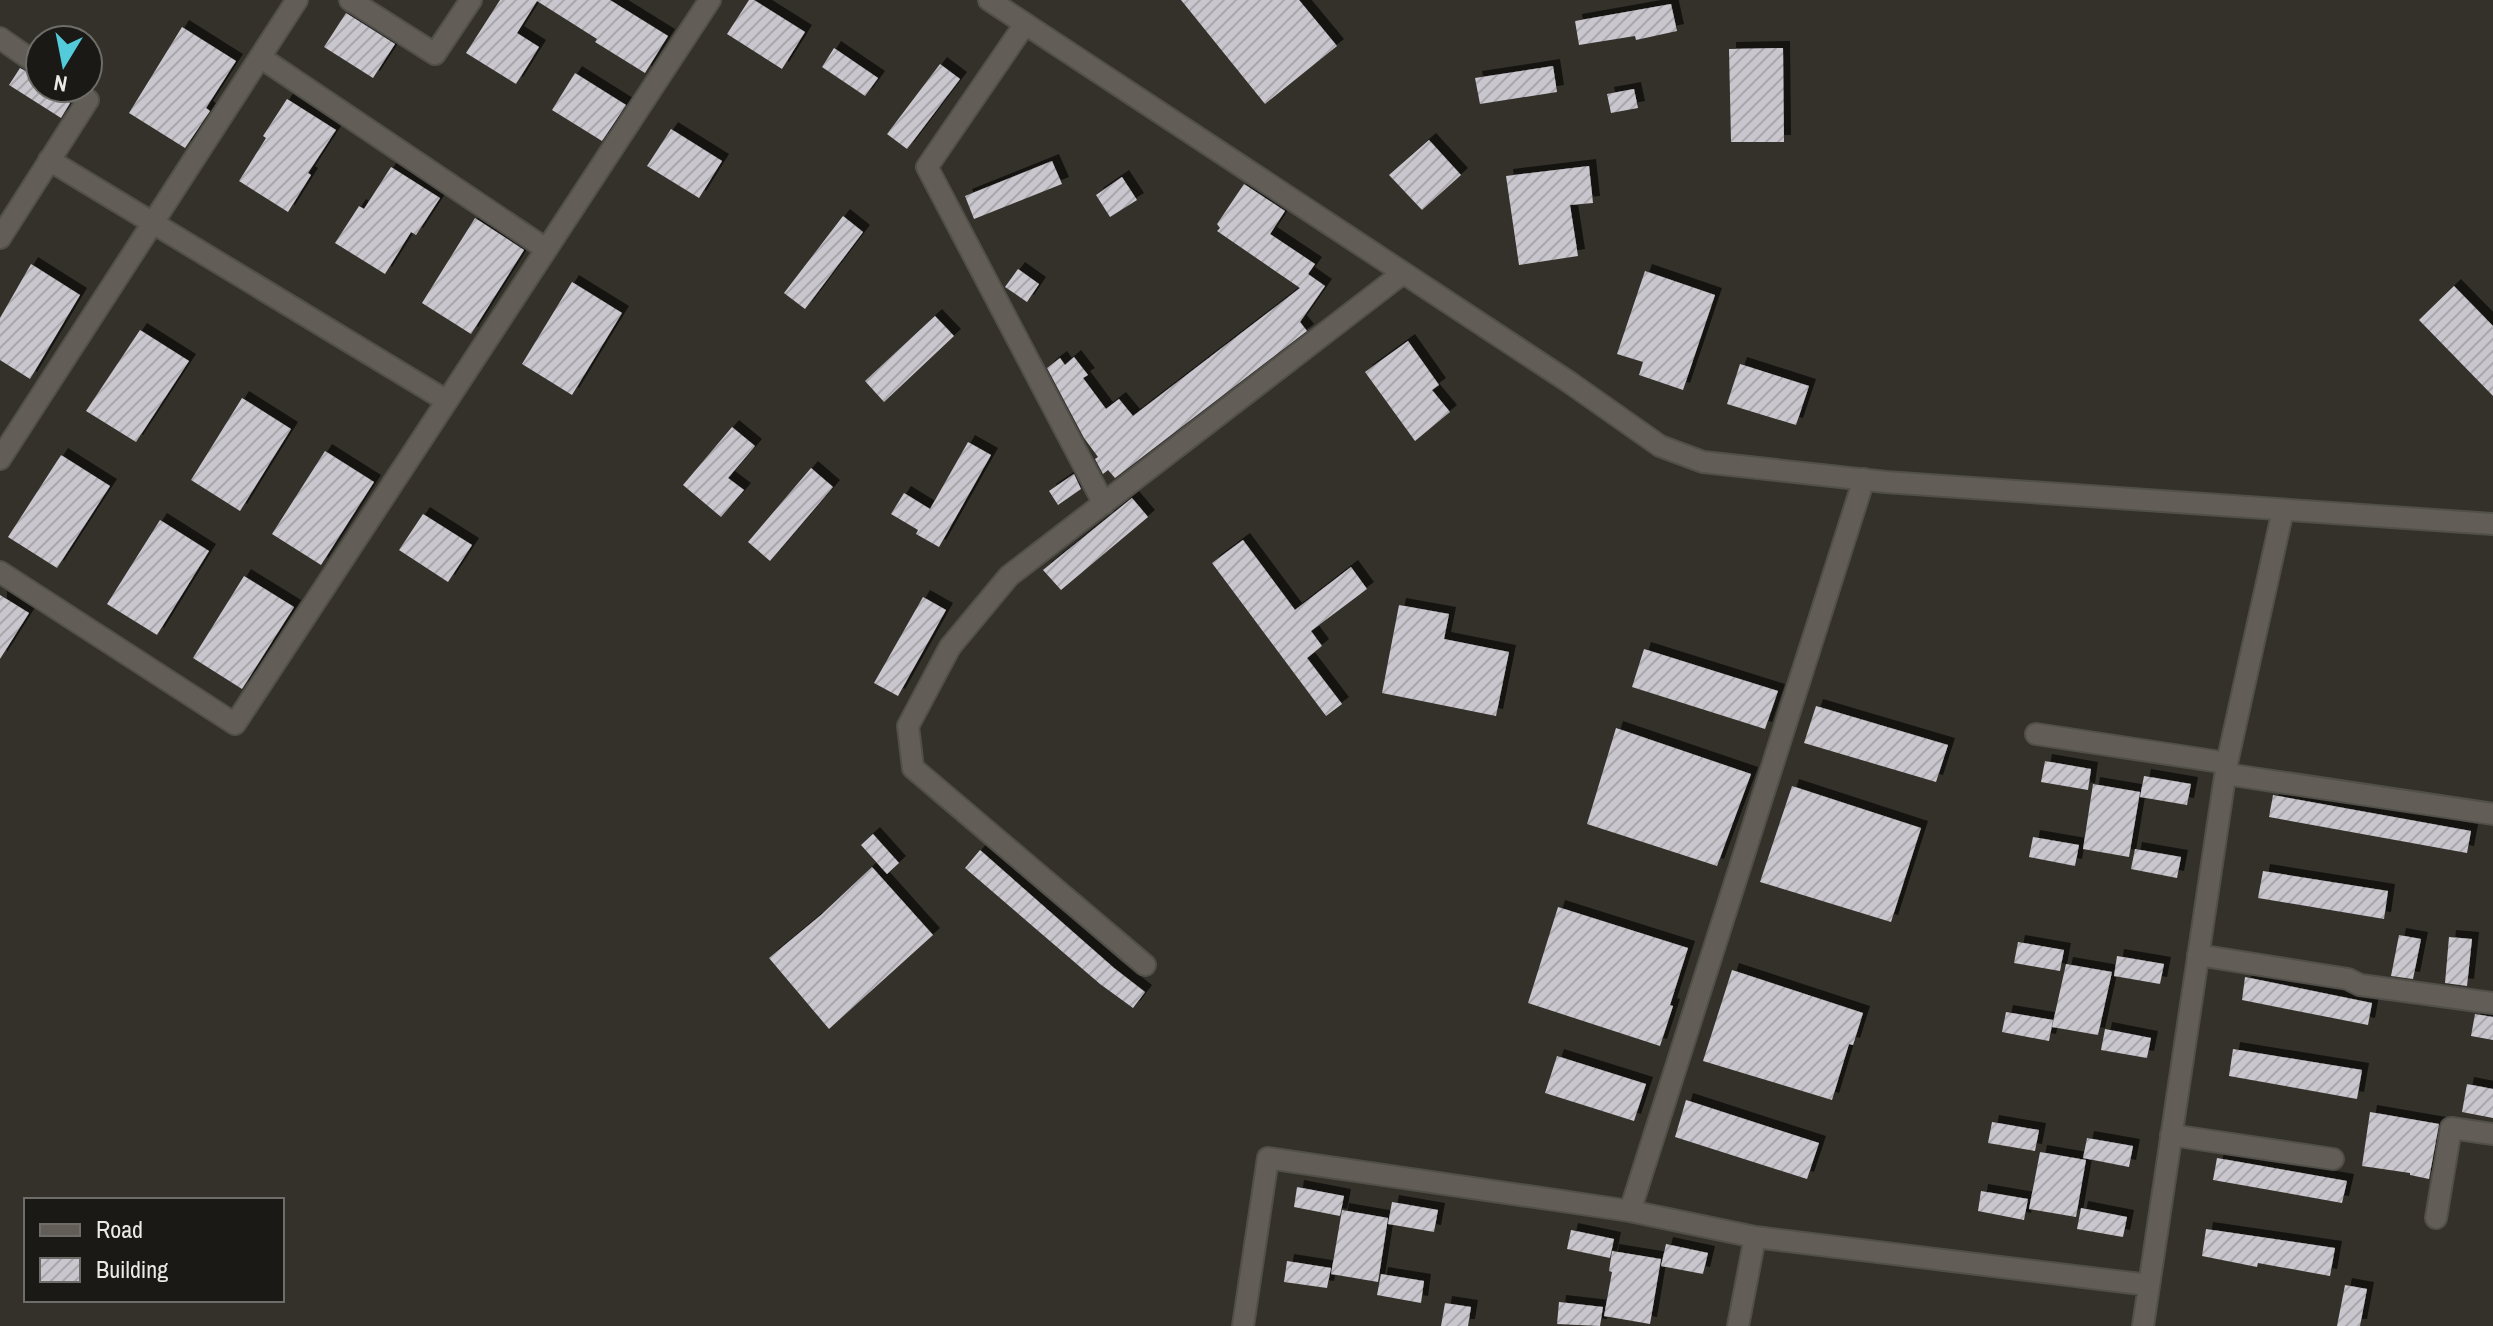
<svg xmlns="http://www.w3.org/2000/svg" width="2493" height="1326" viewBox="0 0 2493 1326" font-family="'Archivo Narrow',sans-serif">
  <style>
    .building { fill: url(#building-hatch); filter: url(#shadow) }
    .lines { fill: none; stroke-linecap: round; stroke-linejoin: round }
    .minor-casing { stroke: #514f49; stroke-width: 24 }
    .minor { stroke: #625e57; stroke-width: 20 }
  </style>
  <defs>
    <pattern id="building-hatch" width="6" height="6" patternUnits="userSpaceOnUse" patternTransform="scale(2)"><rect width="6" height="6" fill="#cac6ce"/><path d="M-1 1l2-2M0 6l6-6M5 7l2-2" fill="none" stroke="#a9a6ac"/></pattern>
    <filter id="shadow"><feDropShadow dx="7" dy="-7" stdDeviation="0" flood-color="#0009"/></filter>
  </defs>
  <rect width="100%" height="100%" fill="#34312a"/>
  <path class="building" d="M500 0H610L668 36 645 73 595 42 597 39 537 1 517 33 539 47 516 84 466 53Z
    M749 0H754L805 32 782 69 727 34Z
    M1181 0H1299L1337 46 1265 104Z
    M1671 4 1677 31 1636 40 1635 36 1579 45 1575 21Z
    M346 13 395 44 373 78 324 47Z
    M182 27 236 61 206 108 210 111 185 148 129 113Z
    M834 48 878 78 865 96 822 67Z
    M1783 48 1784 142H1731L1729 49Z
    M940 64 960 79 907 149 887 134Z
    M1553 66 1557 92 1480 104 1475 78Z
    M20 68 40 79V88H58L60 94 70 103 61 118 9 85Z
    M575 73 626 105 602 141 552 110Z
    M1634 89 1638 108 1611 113 1607 94Z
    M287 99 336 130 308 173 311 175 288 212 239 181 266 138 263 136Z
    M671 129 722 161 699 198 647 166Z
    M1429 140 1461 175 1422 210 1389 175Z
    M1052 161 1062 184 974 219 965 196Z
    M1589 166 1593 203 1570 205 1578 256 1519 265 1506 176Z
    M391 167 440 198 416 235 411 232 385 274 335 243 359 206 364 209Z
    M1122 177 1137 200 1110 217 1096 195Z
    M1244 184 1285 211 1270 234 1315 264 1308 274 1325 286 1300 322 1307 331 1115 478 1108 470 1103 474 1095 459 1098 457 1084 438 1047 368 1060 358 1065 365 1074 357 1088 375 1083 378 1106 409 1119 399 1133 416 1300 288 1217 231 1220 228 1217 224Z
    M843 216 863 232 805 309 784 293Z
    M475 218 524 250 471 334 422 303Z
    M31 264 80 295 30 379 0 360V318Z
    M1018 269 1039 284 1027 302 1005 287Z
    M1645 271 1715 295 1683 390 1639 375 1643 362 1617 354Z
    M572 282 622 313 572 395 522 364Z
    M2454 286 2493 326V396L2419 320Z
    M935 316 954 336 884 402 865 381Z
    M140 330 189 361 136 442 86 411Z
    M1408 341 1439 385 1432 390 1450 412 1415 441 1365 372Z
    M1740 364 1809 386 1796 425 1727 404Z
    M242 398 291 429 240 511 191 480Z
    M732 427 755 446 728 478 744 490 721 517 683 485Z
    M968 442 991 455 939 547 916 534 918 530 891 514 904 493 930 509Z
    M325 451 374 482 321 565 272 534Z
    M61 455 110 486 57 568 8 537Z
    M811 468 833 487 770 561 748 542Z
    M1074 474 1081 489 1058 505 1049 491Z
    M1132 498 1148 517 1061 590 1043 570Z
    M423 514 472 545 448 582 399 550Z
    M160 520 209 551 157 635 107 604Z
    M1243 540 1295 610 1351 567 1367 589 1311 631 1322 646 1307 658 1342 704 1326 716 1212 563Z
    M244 576 294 607 242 689 193 658Z
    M0 595 29 613 0 659Z
    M923 597 946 610 898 696 874 683Z
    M1399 605 1449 614 1444 639 1509 652 1496 716 1382 693Z
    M1644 649 1778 691 1765 729 1632 687Z
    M1816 706 1948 745 1936 782 1804 743Z
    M1616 728 1751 774 1717 866 1587 824Z
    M2045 761 2091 769 2088 790 2041 782Z
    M2144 776 2191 784 2187 805 2140 797Z
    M2093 784 2140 792 2129 857 2083 849Z
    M1792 786 1921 828 1891 922 1760 882Z
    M2273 795 2471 831 2467 853 2269 817Z
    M873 834 899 863 887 874 861 845Z
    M2033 837 2079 845 2075 866 2029 857Z
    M2135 849 2181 857 2177 878 2131 869Z
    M980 850 1114 968 1145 992 1133 1008 1100 984 965 868Z
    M872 867 933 935 829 1029 769 958 821 915Z
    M2263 871 2388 891 2384 919 2258 898Z
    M1558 907 1688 948 1670 1005 1673 1006 1660 1046 1528 1003Z
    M2399 935 2421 939 2413 979 2391 976Z
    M2449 937 2472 939 2467 986 2445 983Z
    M2018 942 2064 950 2060 971 2014 963Z
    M2117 956 2164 964 2160 984 2114 976Z
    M2066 964 2112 972 2098 1035 2052 1027Z
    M1732 970 1863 1013 1853 1045 1849 1044 1832 1100 1703 1061Z
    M2245 977 2372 1003 2368 1025 2242 1000Z
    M2006 1012 2053 1020 2049 1041 2002 1032Z
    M2475 1014 2493 1017V1040L2471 1036Z
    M2105 1029 2151 1038 2147 1058 2101 1050Z
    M2233 1049 2362 1070 2357 1099 2229 1076Z
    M1557 1056 1646 1084 1634 1121 1545 1093Z
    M2467 1084 2493 1089V1118L2462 1112Z
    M1686 1100 1819 1143 1807 1179 1675 1137Z
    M2370 1112 2439 1124 2429 1179 2410 1175V1173L2362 1166Z
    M1992 1122 2039 1130 2035 1151 1988 1143Z
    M2087 1138 2133 1146 2129 1167 2083 1158Z
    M2040 1152 2086 1160 2076 1217 2029 1209Z
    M2217 1158 2347 1181 2342 1203 2213 1180Z
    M1297 1187 1344 1196 1340 1216 1294 1207Z
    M1981 1191 2028 1199 2024 1220 1978 1211Z
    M1392 1202 1438 1210 1434 1232 1388 1224Z
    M2081 1208 2127 1217 2123 1237 2077 1229Z
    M1342 1210 1388 1218 1378 1282 1331 1274Z
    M2206 1229 2335 1248 2330 1276 2258 1263 2257 1267 2202 1256Z
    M1571 1230 1614 1239 1610 1258 1567 1249Z
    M1666 1244 1708 1253 1703 1274 1661 1266Z
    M1612 1251 1661 1259 1650 1324 1604 1316 1612 1272 1609 1271Z
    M1287 1261 1331 1268 1327 1288 1284 1282Z
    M1381 1274 1424 1281 1421 1303 1377 1295Z
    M2345 1285 2367 1289 2360 1326H2337Z
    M1559 1302 1603 1307 1600 1326 1557 1324Z
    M1445 1303 1471 1307 1468 1326H1441Z"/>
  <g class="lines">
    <defs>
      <path id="minor" d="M350 0 435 54 471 0
        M989 0 1569 382 1660 446 1703 462 1886 482 2493 524
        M1025 24 927 167 1104 504
        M0 38 40 66
        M260 57 546 249
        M49 160 447 401
        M0 238 88 100 71 88
        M0 459 297 0
        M0 572 235 724 710 0
        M2036 734 2227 763
        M2226 774 2493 814
        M2198 955 2348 979 2360 985 2493 1003
        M1145 965 913 768 908 726 950 647 1009 576 1403 273
        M2171 1135 2333 1159
        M1630 1211 1864 479
        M2436 1218 2451 1128 2493 1134
        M1243 1326 1268 1158 1630 1211 1755 1237 2149 1285
        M1738 1326 1755 1237
        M2143 1326 2227 763 2283 510"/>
    </defs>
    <use href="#minor" class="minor-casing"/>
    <use href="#minor" class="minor"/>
  </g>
  <rect x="24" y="1198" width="260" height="104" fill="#1a1916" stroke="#6e6d69" stroke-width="2"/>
  <rect x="40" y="1224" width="40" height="12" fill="#625e57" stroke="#6e6d69" stroke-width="2"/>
  <text x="96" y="1238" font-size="24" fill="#eceae6">Road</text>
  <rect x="40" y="1258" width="40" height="24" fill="url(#building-hatch)" stroke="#6e6d69" stroke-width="2"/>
  <text x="96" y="1278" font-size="24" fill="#eceae6">Building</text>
  <g transform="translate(64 64) rotate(190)"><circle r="38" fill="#1a1916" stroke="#6e6d69" stroke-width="2"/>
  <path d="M0-6L14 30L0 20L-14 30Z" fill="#53cbdb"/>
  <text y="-12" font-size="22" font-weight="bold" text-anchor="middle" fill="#eceae6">N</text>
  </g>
</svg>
